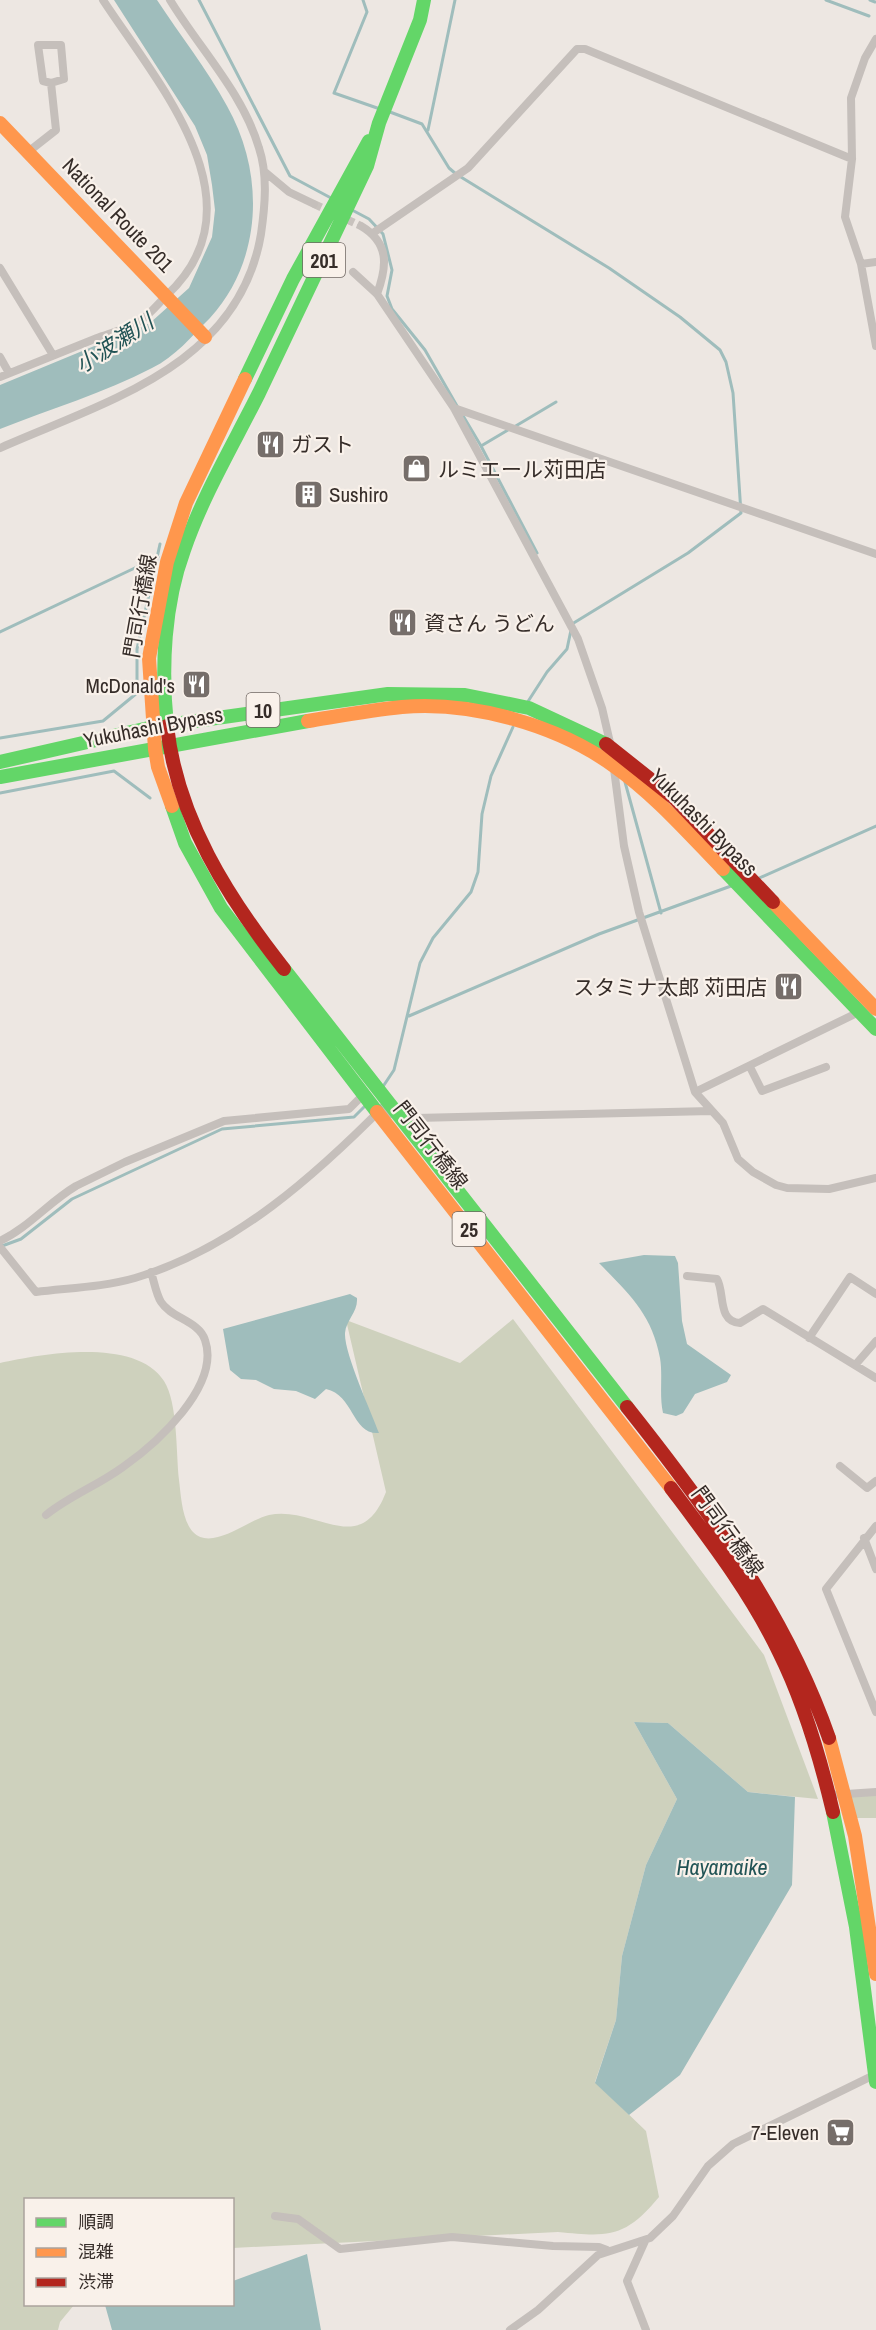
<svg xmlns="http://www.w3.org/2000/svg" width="876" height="2330" viewBox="0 0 876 2330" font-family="'Archivo Narrow','Noto Sans JP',sans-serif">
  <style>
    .green { fill: #ced1bd }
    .water { fill: #9fbdbc }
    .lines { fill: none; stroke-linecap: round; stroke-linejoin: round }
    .stream { stroke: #9fbdbc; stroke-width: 3 }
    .street-tunnel { stroke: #c8c2bd; stroke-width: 8; stroke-dasharray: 8 4; stroke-linecap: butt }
    .street { stroke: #c5bfbb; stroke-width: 8 }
    .fast { stroke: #63d668; stroke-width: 14 }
    .slow { stroke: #ff974d; stroke-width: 14 }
    .jam { stroke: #b3261e; stroke-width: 14 }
    .labels { text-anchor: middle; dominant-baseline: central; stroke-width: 4.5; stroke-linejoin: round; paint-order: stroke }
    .shield { fill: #f9f1ea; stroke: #706863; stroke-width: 1.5 }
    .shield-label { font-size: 20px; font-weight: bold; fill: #362d29 }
    .street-label { font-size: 21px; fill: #362d29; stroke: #f9f1ea }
    .poi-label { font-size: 21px; fill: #362d29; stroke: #f9f1ea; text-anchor: start }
    .water-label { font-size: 22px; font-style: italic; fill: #215355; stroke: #f9f1ea }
  </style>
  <rect width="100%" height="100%" fill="#ede7e2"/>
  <path class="green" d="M513 1319 764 1655 818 1799 748 1792 668 1723 634 1722 677 1799 646 1865 622 1956 616 2020 595 2082 646 2131 659 2197C625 2238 609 2237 558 2232L233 2248 232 2200H26V2304L74 2305 60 2322 58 2330H0V1363C43 1354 135 1337 164 1381 178 1403 176 1454 179 1480 181 1496 182 1520 193 1532 212 1552 249 1519 269 1515 316 1505 360 1560 386 1492L346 1320 460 1363Z
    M876 1792V1818H849L845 1793Z"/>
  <path class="water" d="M114 0H157C180 35 207 69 227 106 265 173 263 260 210 318 192 336 175 357 152 368 104 393 50 409 0 429V385L150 323 189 288 212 237 215 210 212 185 207 155 195 126Z
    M644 1255 675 1256 678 1263 682 1321 687 1344 731 1375 727 1382 695 1394 683 1413 676 1416 663 1413C659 1395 663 1376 660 1358 652 1314 629 1294 599 1263Z
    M350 1294 357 1298C358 1312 346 1320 345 1333 344 1353 371 1411 379 1433 352 1435 354 1395 326 1389L315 1399 296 1391 274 1389 256 1380 241 1379 230 1370 223 1329Z
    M634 1722 668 1723 748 1792 795 1797 792 1885 680 2075 629 2115 595 2083 616 2020 622 1956 646 1865 677 1799Z
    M307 2254 321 2330H112L105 2305 232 2304 233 2281Z"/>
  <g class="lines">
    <path class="stream" d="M199 0 290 176 331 198
      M363 0 367 12 334 93 380 109
      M826 0 869 16
      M870 0 875 2
      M390 112 422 124 449 168 456 174 609 268 680 317 720 350 726 362 733 393 741 513 688 553 572 624
      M428 130 455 0
      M352 210 369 219 383 234 392 270 387 296 392 309 425 350 457 406
      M462 414 481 446
      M514 427 556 402
      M508 430 481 446 537 553
      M0 632 158 557
      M527 703 547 672 567 649 571 630
      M0 738 103 721 137 693V649L160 544
      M625 782 661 913
      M0 793 114 771 150 798
      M757 879 876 826
      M409 1016 599 934 731 886
      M382 1088 394 1070 420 963 433 938 471 892 478 872 482 814 491 776 513 727
      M2 1246 21 1239 72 1199 222 1129 354 1117 367 1104"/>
    <path class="street-tunnel" d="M314 204 361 226"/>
    <path class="street" d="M876 39 865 58 851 98 852 159 845 217 861 264 876 346
      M28 152 56 130 51 83 64 79 61 45H38L43 81 51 83
      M265 172 289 192 314 204
      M361 226C390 243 387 267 377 294
      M373 233 468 168 577 49H585L852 159
      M861 264 876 262
      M0 268 53 355
      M353 272 377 294 454 408 578 639 602 708 611 747
      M0 357 9 373
      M0 377C32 364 65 351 97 338 111 333 127 329 140 321 149 315 158 304 166 296 266 204 158 84 103 0
      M454 408 876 554
      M0 448C106 401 239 366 261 234 265 206 268 175 259 148 243 93 199 48 170 0
      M614 769 624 846 639 912 695 1092 723 1123 738 1159 753 1172 776 1185 787 1188 829 1189 876 1178
      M750 1067 762 1091 826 1067
      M695 1092 859 1012
      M378 1112 416 1118 711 1111
      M0 1241C29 1227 49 1202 76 1186L125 1162 224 1121 349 1109 365 1093
      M0 1247 36 1292C68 1288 104 1287 135 1278 234 1249 317 1174 387 1103
      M687 1276 717 1279C725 1292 717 1322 740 1323L763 1309 876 1378
      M809 1338 850 1277 876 1294
      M856 1364 876 1341
      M840 1466 867 1488 876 1481
      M46 1515C71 1495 97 1486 123 1467 156 1444 221 1386 205 1340 199 1321 171 1318 161 1302 156 1294 154 1281 151 1272
      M876 1526 826 1589 876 1712
      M864 1538 876 1569
      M831 1795 876 1792
      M275 2216 298 2219 340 2249 452 2237 553 2246 599 2247 607 2250
      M645 2241 627 2281 646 2330
      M510 2330 538 2310 598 2255 650 2238 673 2216 708 2166 733 2144 876 2074"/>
    <path class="fast" d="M245 379 293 279 369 141
      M259 393 367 166 379 123 420 20 424 0
      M167 726C161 668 164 604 184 550 203 495 233 445 259 393
      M0 762 153 727 388 694 465 695 529 708 606 744
      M0 777 308 721
      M172 806 185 843 221 908 377 1112
      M723 869 876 1029
      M284 969 627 1407
      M833 1812 856 1927 876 2082"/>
    <path class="slow" d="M0 123 205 337
      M308 721C339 716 371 710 402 707 472 701 557 725 614 766 655 795 688 833 723 869
      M172 806 158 767 155 749 149 658 167 562 186 503 245 379
      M773 902 876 1009
      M377 1112 671 1488
      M829 1738 855 1836 876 1974"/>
    <path class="jam" d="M167 726C177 818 228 898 284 969
      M606 744 674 798 773 902
      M627 1407C708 1509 786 1614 829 1738
      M671 1488C710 1540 751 1593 779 1652 804 1702 820 1757 833 1812"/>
  </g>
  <defs>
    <symbol id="restaurant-square" viewBox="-11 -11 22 22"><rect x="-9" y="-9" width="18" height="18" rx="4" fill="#766e6a" stroke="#f9f1ea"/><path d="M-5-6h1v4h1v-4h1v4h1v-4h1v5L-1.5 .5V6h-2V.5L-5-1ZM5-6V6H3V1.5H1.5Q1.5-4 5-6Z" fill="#fff"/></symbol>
    <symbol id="shop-square" viewBox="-11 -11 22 22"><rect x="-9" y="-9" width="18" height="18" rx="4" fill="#766e6a" stroke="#f9f1ea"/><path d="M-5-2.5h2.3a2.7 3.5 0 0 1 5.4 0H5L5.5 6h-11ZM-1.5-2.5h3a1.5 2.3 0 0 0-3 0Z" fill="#fff"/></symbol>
    <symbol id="building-square" viewBox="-11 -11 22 22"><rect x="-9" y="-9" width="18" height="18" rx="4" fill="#766e6a" stroke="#f9f1ea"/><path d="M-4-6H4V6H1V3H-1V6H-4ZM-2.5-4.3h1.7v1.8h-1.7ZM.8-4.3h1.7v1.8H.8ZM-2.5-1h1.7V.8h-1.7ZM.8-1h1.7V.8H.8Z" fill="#fff"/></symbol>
    <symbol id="supermarket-square" viewBox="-11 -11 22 22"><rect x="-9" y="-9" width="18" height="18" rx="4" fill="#766e6a" stroke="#f9f1ea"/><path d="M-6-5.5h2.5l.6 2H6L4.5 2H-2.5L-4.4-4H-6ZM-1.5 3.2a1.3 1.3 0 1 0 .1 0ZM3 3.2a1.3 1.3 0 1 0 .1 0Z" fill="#fff"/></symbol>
  </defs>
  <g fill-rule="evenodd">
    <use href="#restaurant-square" x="254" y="428" width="33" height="33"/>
    <use href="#shop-square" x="400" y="452" width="33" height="33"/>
    <use href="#building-square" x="292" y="478" width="33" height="33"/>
    <use href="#restaurant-square" x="386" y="606" width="33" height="33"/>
    <use href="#restaurant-square" x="180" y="668" width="33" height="33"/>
    <use href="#restaurant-square" x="772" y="970" width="33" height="33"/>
    <use href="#supermarket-square" x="824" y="2116" width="33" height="33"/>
  </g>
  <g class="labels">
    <g class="shield">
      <rect x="303" y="243" width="42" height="34" rx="4.5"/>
      <rect x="246.5" y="693" width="33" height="34" rx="4.5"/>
      <rect x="452.5" y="1212" width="33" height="34" rx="4.5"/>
    </g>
    <g class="shield-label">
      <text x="324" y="260">201</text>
      <text x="263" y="710">10</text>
      <text x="469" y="1229">25</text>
    </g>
    <g class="street-label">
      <text transform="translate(118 215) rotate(46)">National Route 201</text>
      <text transform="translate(140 606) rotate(-80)">門司行橋線</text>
      <text transform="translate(153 727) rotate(-11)">Yukuhashi Bypass</text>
      <text transform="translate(704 822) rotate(45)">Yukuhashi Bypass</text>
      <text transform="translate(431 1145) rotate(52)">門司行橋線</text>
      <text transform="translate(728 1531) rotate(54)">門司行橋線</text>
    </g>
    <g class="poi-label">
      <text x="291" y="444">ガスト</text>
      <text x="438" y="469">ルミエール苅田店</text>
      <text x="329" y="494">Sushiro</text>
      <text x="424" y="623">資さん うどん</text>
      <text x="175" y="685" text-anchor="end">McDonald's</text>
      <text x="767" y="987" text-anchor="end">スタミナ太郎 苅田店</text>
      <text x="819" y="2132" text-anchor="end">7-Eleven</text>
    </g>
    <g class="water-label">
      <text transform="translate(114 343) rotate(-33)">小波瀬川</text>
      <text x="722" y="1867">Hayamaike</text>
    </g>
  </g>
  <rect x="24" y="2198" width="210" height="108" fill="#f9f1ea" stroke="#aba39d" stroke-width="1.5"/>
  <rect x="36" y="2218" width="30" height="9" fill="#63d668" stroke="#aba39d" stroke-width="1.5"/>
  <text x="78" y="2228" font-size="18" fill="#362d29">順調</text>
  <rect x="36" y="2248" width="30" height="9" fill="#ff974d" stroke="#aba39d" stroke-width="1.5"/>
  <text x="78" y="2258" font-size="18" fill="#362d29">混雑</text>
  <rect x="36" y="2278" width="30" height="9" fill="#b3261e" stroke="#aba39d" stroke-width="1.5"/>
  <text x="78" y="2288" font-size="18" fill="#362d29">渋滞</text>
</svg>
